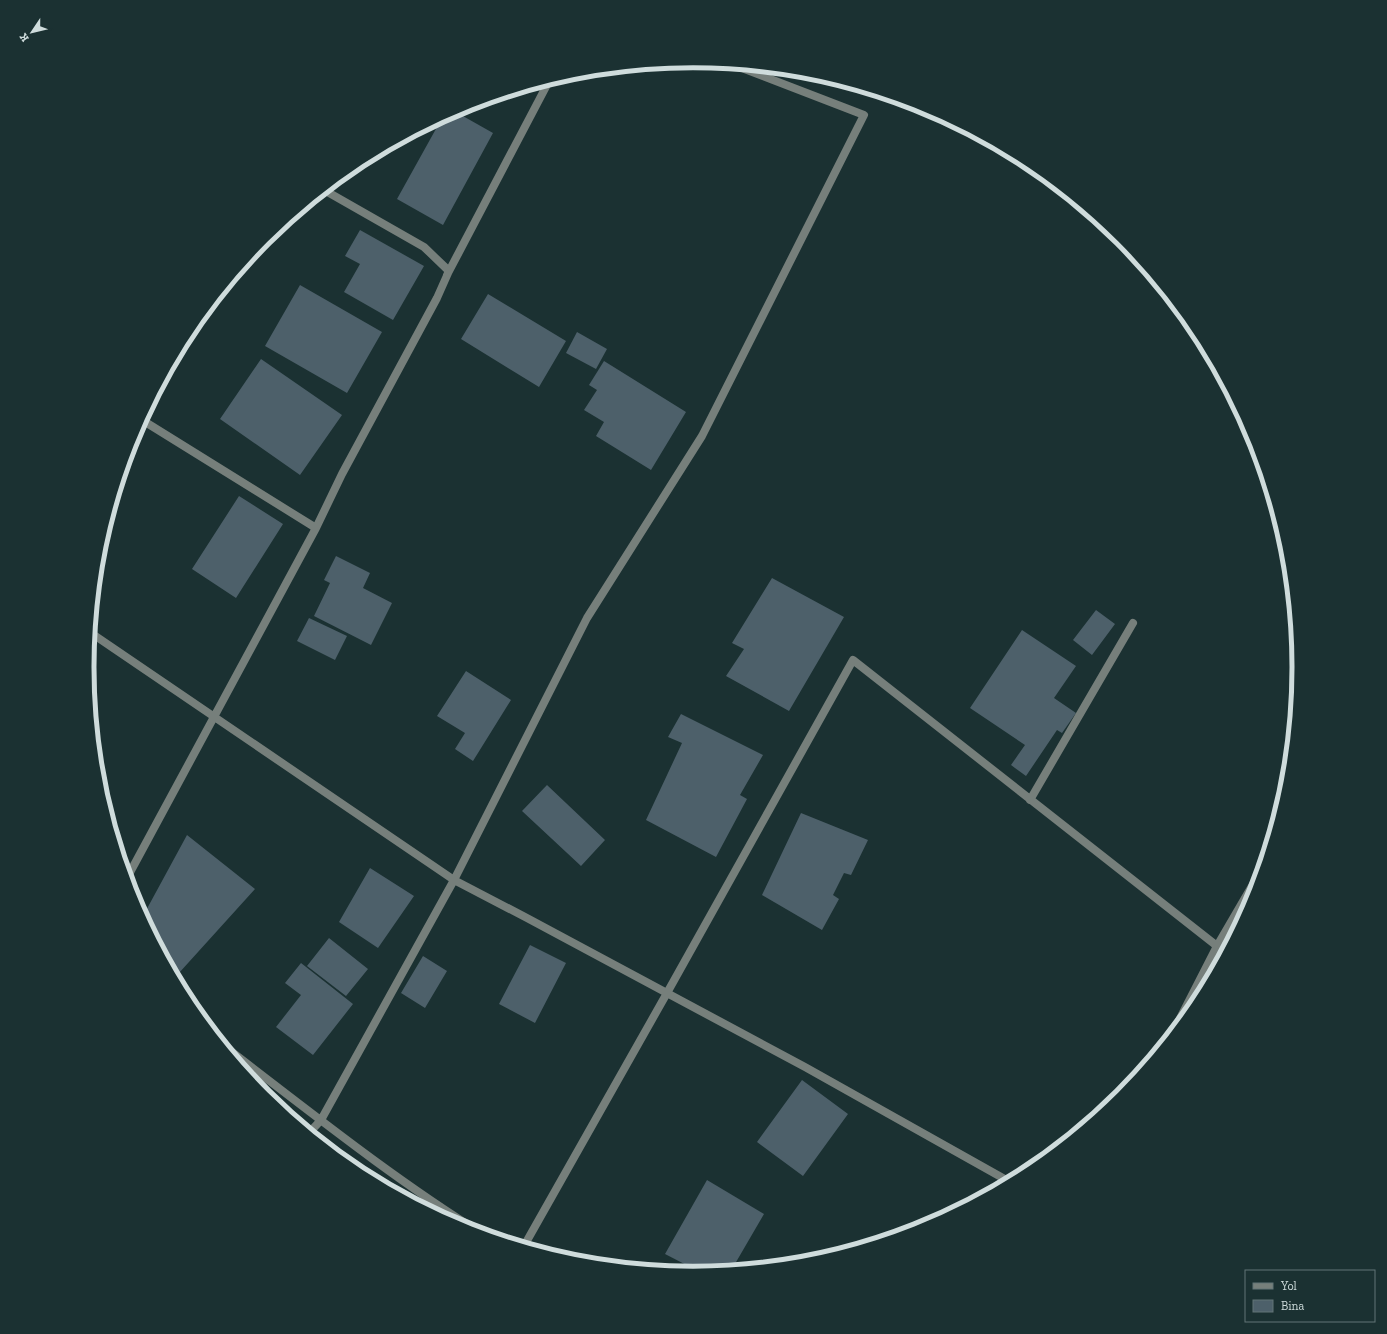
<svg xmlns="http://www.w3.org/2000/svg" width="1387" height="1334" viewBox="0 0 1387 1334" font-family="'Zilla Slab',serif">
  <style>
    .building { fill: #4d606a }
    .lines { fill: none; stroke-linecap: round; stroke-linejoin: round }
    .street { stroke: #767f7b; stroke-width: 8 }
    .rim { fill: none; stroke: #cfdcdc; stroke-width: 5 }
  </style>
  <rect width="100%" height="100%" fill="#1b3132"/>
  <path class="building" d="M454 111 493 133 443 225 397 199 442 118Z
    M360 230 424 266 393 320 344 292 360 264 345 256Z
    M300 285 382 332 347 393 265 346Z
    M488 294 566 341 539 387 461 339Z
    M577 332 607 349 596 369 566 353Z
    M261 359 342 415 300 475 220 419Z
    M604 361 686 412 651 470 596 436 604 422 584 410 597 390 589 385Z
    M239 496 283 524 236 598 192 569Z
    M336 556 370 573 363 588 392 603 371 645 314 616 330 583 324 580Z
    M772 578 844 617 789 711 726 676 744 649 732 643Z
    M1096 610 1115 624 1092 655 1073 640Z
    M309 618 347 636 335 660 297 641Z
    M1022 630 1076 666 1054 698 1076 713 1062 733 1057 730 1026 776 1011 765 1025 745 970 708Z
    M466 671 511 700 473 761 455 749 465 733 437 716Z
    M681 714 763 755 740 795 747 799 716 857 646 820 682 743 668 737Z
    M547 785 605 840 581 866 522 811Z
    M801 813 868 840 851 875 844 873 833 895 839 899 822 930 762 895Z
    M187 835 255 889 179 973 169 964 143 916Z
    M370 868 414 896 378 948 339 922Z
    M329 938 368 969 346 996 307 966Z
    M530 945 566 963 535 1023 499 1004Z
    M423 956 447 971 425 1008 401 993Z
    M301 963 353 1004 313 1055 276 1027 301 995 285 983Z
    M802 1080 848 1114 803 1176 757 1142Z
    M707 1180 764 1214 732 1269 700 1272 665 1254Z"/>
  <g class="lines">
    <path class="street" d="M447 275 549 81
      M142 420 316 528 342 474 437 298 449 271 424 247 324 190
      M91 633 454 880 527 918 805 1067 1010 1182
      M1030 800 1133 623
      M127 878 316 528
      M1171 1036 1217 946 1263 867
      M224 1046C308 1110 391 1177 481 1233
      M310 1132 321 1120 454 880 587 618 702 436 864 115 734 65
      M524 1246 667 993 853 660 1217 946 1225 951"/>
  </g>
  <path d="M0 0H1387V1334H0ZM94 667a599 599 0 1 1 1198 0a599 599 0 1 1-1198 0Z" fill="#1b3132" fill-rule="evenodd"/>
  <path class="rim" d="M94 667a599 599 0 1 1 1198 0a599 599 0 1 1-1198 0Z"/>
  <rect x="1245" y="1270" width="130" height="52" fill="#1b3132" stroke="#637576"/>
  <rect x="1253" y="1283" width="20" height="6" fill="#767f7b" stroke="#637576"/>
  <text x="1281" y="1290" font-size="12" fill="#cfdcdc">Yol</text>
  <rect x="1253" y="1300" width="20" height="12" fill="#4d606a" stroke="#637576"/>
  <text x="1281" y="1310" font-size="12" fill="#cfdcdc">Bina</text>
  <g transform="translate(32 32) rotate(235)" stroke="#1b3132" stroke-width="3" paint-order="stroke">
  <path d="M0-3L7 15L0 10L-7 15Z" fill="#cfdcdc"/>
  <text y="-6" font-size="11" font-weight="bold" text-anchor="middle" fill="#cfdcdc">K</text>
  </g>
</svg>
